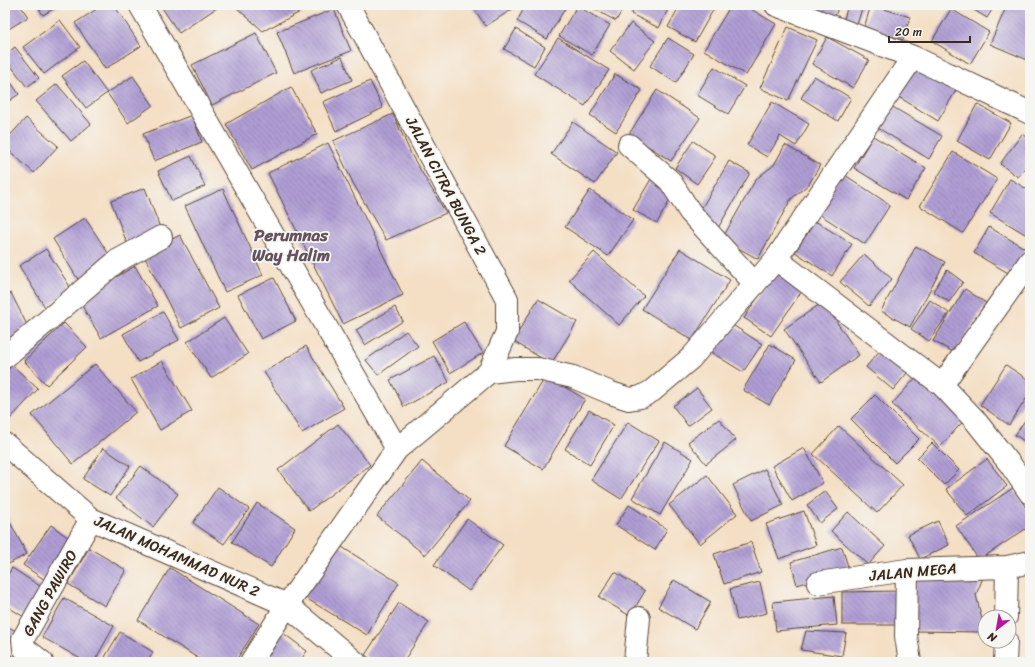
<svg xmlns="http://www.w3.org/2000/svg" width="1035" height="667" viewBox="0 0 1035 667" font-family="Sriracha,sans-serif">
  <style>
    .building { fill: url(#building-back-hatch) }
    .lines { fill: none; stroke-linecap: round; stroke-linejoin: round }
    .minor-casing { stroke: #574537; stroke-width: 24 }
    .minor { stroke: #fff; stroke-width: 22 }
    .labels { text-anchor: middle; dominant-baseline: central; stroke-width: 3.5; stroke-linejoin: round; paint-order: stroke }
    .street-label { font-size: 15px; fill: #3b2a1e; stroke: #f6f6f2 }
    .quarter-label { font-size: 17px; font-weight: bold; fill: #64525e; stroke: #f6f6f2 }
  </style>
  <defs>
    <pattern id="building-back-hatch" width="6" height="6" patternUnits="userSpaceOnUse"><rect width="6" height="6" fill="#af9dd4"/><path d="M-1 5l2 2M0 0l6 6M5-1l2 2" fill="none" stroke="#9080ab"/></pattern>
  </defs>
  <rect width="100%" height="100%" fill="#f6f6f2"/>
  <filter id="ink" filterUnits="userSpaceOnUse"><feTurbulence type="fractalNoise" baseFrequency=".025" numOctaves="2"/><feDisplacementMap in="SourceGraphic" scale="8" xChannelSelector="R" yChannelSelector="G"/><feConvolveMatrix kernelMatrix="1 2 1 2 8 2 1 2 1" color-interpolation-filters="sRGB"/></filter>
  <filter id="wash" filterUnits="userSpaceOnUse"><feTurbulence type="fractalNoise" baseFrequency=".012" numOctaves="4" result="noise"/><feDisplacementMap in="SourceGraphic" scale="16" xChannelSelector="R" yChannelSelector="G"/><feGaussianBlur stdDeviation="0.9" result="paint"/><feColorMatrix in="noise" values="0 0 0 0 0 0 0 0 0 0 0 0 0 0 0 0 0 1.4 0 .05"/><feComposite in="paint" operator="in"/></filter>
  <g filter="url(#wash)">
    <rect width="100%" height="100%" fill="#f4dfc4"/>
    <g id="blocks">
      <path class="building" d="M5 5H20L28 17 7 30 5 27Z
        M37 5H60L43 15Z
        M103 5H114L141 46 105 69 75 23Z
        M160 5H221L179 33Z
        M237 5H314L263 31 238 9Z
        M471 5H512L514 8 486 26Z
        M526 5H567L547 39 517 21Z
        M587 5H625L616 21Z
        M636 5H670L659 28 631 14Z
        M680 5H716L695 42 668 27Z
        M731 5H744L776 24 746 75 704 50Z
        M789 5H839L832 24Z
        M848 5H863L855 31 842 26Z
        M871 5 910 17 903 40 864 28Z
        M966 5H995L987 18Z
        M1007 5H1030V61L990 44Z
        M577 6 610 25 592 55 559 36Z
        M334 9 351 51 294 73 277 32Z
        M951 9 989 32 970 64 932 41Z
        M60 20 80 47 44 74 23 47Z
        M631 23 655 41 634 69 610 51Z
        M788 27 817 40 788 101 760 88Z
        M516 29 545 47 534 66 504 49Z
        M256 33 276 73 212 105 192 65Z
        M827 37 869 60 853 88 812 64Z
        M558 38 609 70 585 106 534 74Z
        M668 38 694 54 676 83 650 66Z
        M15 47 39 78 27 87 5 58V55Z
        M342 57 352 80 321 93 311 70Z
        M83 61 107 93 86 108 62 76Z
        M914 61 958 87 938 121 894 94Z
        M714 67 745 86 728 114 697 95Z
        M5 74 19 94 5 104Z
        M615 74 642 90 616 132 590 115Z
        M133 76 153 105 128 123 107 93Z
        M814 76 851 98 838 121 801 98Z
        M370 81 383 108 336 131 323 102Z
        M57 84 91 124 71 141 36 101Z
        M291 87 317 134 252 170 226 124Z
        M657 90 700 118 671 161 629 134Z
        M772 102 809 124 796 146 780 136 767 157 747 145Z
        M977 104 1011 123 990 160 957 141Z
        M891 106 942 136 929 159 878 128Z
        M393 114 412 156 446 213 386 240 353 183 333 141Z
        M192 115 202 142 154 161 143 134Z
        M26 118 58 146 34 173 5 147V141Z
        M573 122 617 152 595 184 551 154Z
        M1022 134 1030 140V161L1018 177 1000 164Z
        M873 136 926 168 906 200 854 168Z
        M693 141 716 156 697 184 675 168Z
        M328 143 403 295 343 324 268 173Z
        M785 145 820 165 809 184 791 199 758 259 722 239 756 179 774 165Z
        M953 152 997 179 963 233 920 206Z
        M191 156 205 186 172 201 158 171Z
        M729 161 750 173 718 228 697 216Z
        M842 173 890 205 865 244 816 212Z
        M651 179 674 193 657 223 633 210Z
        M1010 179 1030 191V237L990 213Z
        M145 188 162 233 128 246 111 201Z
        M223 189 263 275 225 292 185 206Z
        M590 190 633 220 608 256 565 227Z
        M85 218 112 259 79 281 53 239Z
        M815 221 852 244 832 276 795 252Z
        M989 227 1026 249 1010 274 974 253Z
        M180 235 219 308 181 328 143 254Z
        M916 246 945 262 910 327 881 311Z
        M46 249 72 290 45 307 19 266Z
        M680 249 730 280 692 340 642 309Z
        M594 252 644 296 619 325 569 280Z
        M864 254 892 279 869 306 840 282Z
        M135 266 158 306 101 338 78 299Z
        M778 267 806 285 771 336 744 318Z
        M947 270 963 282 949 302 933 291Z
        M274 278 296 321 261 339 238 295Z
        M965 289 986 303 955 353 933 341Z
        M11 293 31 333 5 345V296Z
        M538 299 577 322 551 364 513 341Z
        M930 300 949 313 929 341 911 329Z
        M823 302 859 355 821 382 784 329Z
        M395 307 403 321 365 345 356 330Z
        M163 312 179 340 138 362 123 334Z
        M224 318 248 354 211 378 187 342Z
        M464 322 483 353 450 373 432 341Z
        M728 322 762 344 743 372 709 351Z
        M64 323 87 347 47 385 24 361Z
        M406 331 418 346 378 375 366 360Z
        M886 343 913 366 893 390 866 367Z
        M770 344 796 360 769 405 743 390Z
        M306 346 344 408 302 433 264 372Z
        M434 356 449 382 404 407 390 380Z
        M162 361 192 411 160 430 131 379Z
        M95 364 136 412 73 464 32 415Z
        M12 365 38 389 10 419 5 414V373Z
        M1006 365 1030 381V393L1009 425 980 405Z
        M919 374 967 417 940 447 892 404Z
        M546 376 585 399 543 469 504 446Z
        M697 388 712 408 688 426 673 406Z
        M875 395 919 439 895 463 851 419Z
        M589 410 614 425 590 465 565 449Z
        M1030 413V445L1015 435Z
        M719 419 736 440 706 464 688 442Z
        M628 422 659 441 621 499 591 480Z
        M338 424 370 465 309 511 278 470Z
        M839 426 903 485 877 513 813 454Z
        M665 442 693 459 660 515 632 498Z
        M932 443 959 470 944 485 917 458Z
        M103 448 130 466 110 496 83 479Z
        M804 448 823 483 792 501 772 466Z
        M987 459 1007 486 967 516 946 489Z
        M422 461 470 501 425 555 377 516Z
        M141 466 178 494 153 527 116 498Z
        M765 469 783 505 751 521 733 485Z
        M707 475 737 514 700 544 669 505Z
        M218 487 249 509 224 544 193 523Z
        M1013 488 1030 514V526L979 560 956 526Z
        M825 491 838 509 820 523 807 505Z
        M257 503 295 528 271 567 232 542Z
        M629 505 667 529 655 550 616 525Z
        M804 511 816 545 779 559 766 524Z
        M848 512 885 546 868 565 831 531Z
        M5 513 27 554 5 566Z
        M467 519 503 545 469 591 434 565Z
        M938 521 949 545 920 559 908 535Z
        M51 525 73 541 45 580 23 565Z
        M751 542 761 572 724 584 714 554Z
        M337 544 399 583 367 635 304 597Z
        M842 547 849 570 797 585 791 562Z
        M89 548 126 570 105 606 68 584Z
        M12 568 43 588 24 617 5 605V579Z
        M170 568 259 624 235 662H204L138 620Z
        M986 570 976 595 985 632 913 631 916 572Z
        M615 572 645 591 630 616 599 597Z
        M674 580 711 602 695 629 658 607Z
        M760 582 767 613 737 620 730 589Z
        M900 591V625H842V592Z
        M834 596 837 625 776 631 773 602Z
        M64 598 114 626 94 662H86L42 637Z
        M399 603 429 622 403 662H375L365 655Z
        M5 625 16 631 5 651Z
        M806 631 846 633 842 656 801 650Z
        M120 632 153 652 148 662H102Z
        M283 633 307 651 299 662H262Z
        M11 655 23 662H7Z"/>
    </g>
  </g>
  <g filter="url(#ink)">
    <use href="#blocks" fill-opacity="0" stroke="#574537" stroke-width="1"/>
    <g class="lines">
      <defs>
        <path id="minor" d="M140 5 397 449
          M348 5 507 299V332L489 372
          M776 5 913 57 1030 113
          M629 145 670 181 690 212 755 284
          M776 259 942 385 974 419 1010 464 1030 493
          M5 357 117 261 161 237
          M942 385 1030 261
          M5 444 91 519 287 605 355 662
          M907 570 906 636 910 662
          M818 583 907 570 1007 567 1030 562
          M1006 617 1007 567
          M42 662 24 648 23 639 91 519
          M251 662 287 605 397 449 489 372 516 369H538L573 377 611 393 629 399 641 397 652 391 691 358 776 259 913 57
          M635 662 639 618
          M1005 662 1006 641"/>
      </defs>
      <use href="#minor" class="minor-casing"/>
      <use href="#minor" class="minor"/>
    </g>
  </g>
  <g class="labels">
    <g class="street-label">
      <text transform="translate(446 186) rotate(62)">JALAN CITRA BUNGA 2</text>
      <text transform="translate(177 556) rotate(24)">JALAN MOHAMMAD NUR 2</text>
      <text transform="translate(913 572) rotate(-5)">JALAN MEGA</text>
      <text transform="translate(50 593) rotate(-61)">GANG PAWIRO</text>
    </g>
    <g class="quarter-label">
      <text x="291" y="235">Perumnas<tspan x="291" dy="20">Way Halim</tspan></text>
    </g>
  </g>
  <rect width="1035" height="667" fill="none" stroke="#f6f6f2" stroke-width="20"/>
  <g transform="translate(997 629) rotate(211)"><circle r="19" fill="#f6f6f2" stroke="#aba49d"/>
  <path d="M0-3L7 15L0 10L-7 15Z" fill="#b5179e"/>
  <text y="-6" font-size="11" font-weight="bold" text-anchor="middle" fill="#3b2a1e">N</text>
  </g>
  <path d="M889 36v6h81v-6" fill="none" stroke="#3b2a1e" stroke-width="2"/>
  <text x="895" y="36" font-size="12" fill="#3b2a1e" stroke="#f6f6f2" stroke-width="3" paint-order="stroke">20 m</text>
</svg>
